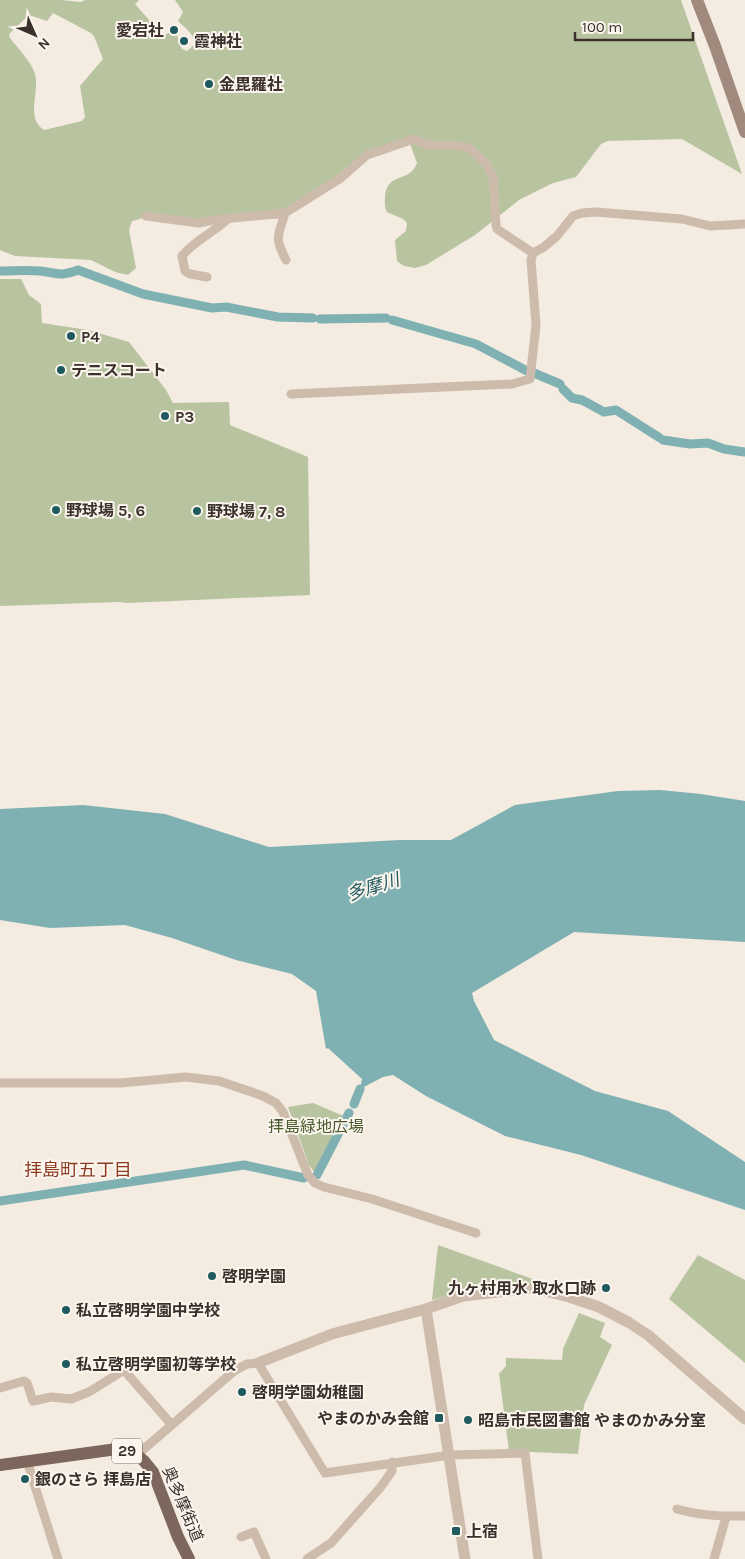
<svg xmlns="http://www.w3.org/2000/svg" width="745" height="1559" viewBox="0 0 745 1559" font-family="Karla,'Noto Sans JP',sans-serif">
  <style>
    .green { fill: #b8c4a0; fill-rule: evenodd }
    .water { fill: #7fb0b2 }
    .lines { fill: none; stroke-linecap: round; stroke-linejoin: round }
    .canal { stroke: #7fb0b2; stroke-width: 9 }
    .minor { stroke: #cdbbac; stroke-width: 9 }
    .tertiary { stroke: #cdbbac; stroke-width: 11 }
    .secondary { stroke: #a18a7d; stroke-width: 12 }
    .primary { stroke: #7d675c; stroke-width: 12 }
    .poi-dot { fill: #1f5a5e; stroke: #fbf5ee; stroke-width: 2 }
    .labels { text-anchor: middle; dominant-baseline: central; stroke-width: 4; stroke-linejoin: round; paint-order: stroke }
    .shield { fill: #fbf5ee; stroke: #756b66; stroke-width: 1 }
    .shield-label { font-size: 15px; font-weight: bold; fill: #3b302b }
    .poi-label { font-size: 16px; font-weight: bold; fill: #3b302b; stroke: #fbf5ee; text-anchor: start }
    .park-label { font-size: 16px; fill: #4a5a2e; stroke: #fbf5ee }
    .street-label { font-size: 16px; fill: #3b302b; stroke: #fbf5ee }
    .water-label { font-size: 18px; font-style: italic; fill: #1f5a5e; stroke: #fbf5ee }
    .neighbourhood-label { font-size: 18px; fill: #8c3b22; stroke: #fbf5ee }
  </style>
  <rect width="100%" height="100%" fill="#f4ebe1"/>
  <path class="green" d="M0 0H61L81 2 85 0H139L135 4 163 36 174 30C178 36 179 43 182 49L187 51 194 45C196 35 185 28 178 21L183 12 175 0H681L742 174 682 139 608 141 601 144 576 177 553 183 519 200 475 235 426 265 415 268 404 266 397 261 395 240 406 231 407 223 403 219 387 212C384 206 385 202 385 196 388 171 409 184 417 163L409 141 391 145 288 210 199 221 143 218 132 221 129 230 136 268 128 275 115 272 91 260 15 256 0 250ZM53 13 91 33 94 36 103 59 80 86 85 117 82 121 44 130C25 118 40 92 35 74 32 63 17 47 10 38L9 34 29 15 47 21Z
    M0 279H21L29 295 41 304 42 323 88 330 129 342 166 390 173 403 229 402 230 425 308 457 310 595 128 603 119 602 0 606Z
    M313 1103 346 1117 315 1173 309 1165 288 1107Z
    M438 1245 541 1282 482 1286 432 1300Z
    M698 1255 745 1280V1363L669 1299Z
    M579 1313 605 1323 600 1337 612 1345 584 1405 578 1454 509 1451 499 1374 506 1366V1358L562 1360 563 1349Z"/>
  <path class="water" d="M660 790 701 794 745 801V942L574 932 472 993 474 1001 494 1040 595 1091 668 1111 745 1162V1210L581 1155 505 1136 426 1096 393 1075 383 1077 360 1089 362 1079 328 1048 326 1049 316 991 292 974 236 960 172 938 125 925 50 928 0 920V809L83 805 165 814 269 847 400 840H451L515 805 618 791Z"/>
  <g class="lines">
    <path class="canal" d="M0 271C13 271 27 270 40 271 58 273 59 277 78 270L143 294 212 308 226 307 278 317 313 318
      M320 319 386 318
      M392 320 476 344 527 371
      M534 373 560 384
      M563 389 572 398 582 400 604 412 616 410 660 438
      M663 440 690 444 708 443 724 449 744 452
      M354 1104 360 1089
      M317 1175 349 1113
      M0 1201 244 1165 304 1178"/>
    <path class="minor" d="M285 213C278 237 274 237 286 260
      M146 216 199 223 213 220 285 213 341 178 367 155 414 139 427 145 461 146 469 148 487 165 493 177 496 225 497 229 533 253
      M207 277 190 274 185 271 182 256C194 241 214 232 228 219
      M291 394 512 384 530 379 536 325 531 260 533 253 544 247 557 236 573 216 582 213 596 212 682 219 710 226 745 224
      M0 1083H120L186 1077 219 1081 263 1096 276 1103 283 1112 308 1175 315 1183 324 1187 372 1199 476 1233
      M0 1388 24 1381 27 1383 33 1401 51 1397 71 1399 89 1392 124 1370 171 1424
      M137 1455 234 1371 247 1364 258 1363 325 1473 450 1455 525 1453 538 1559
      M27 1461 58 1559
      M677 1509C701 1516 720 1516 745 1516
      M241 1537 254 1532 266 1559
      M307 1559 331 1543 380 1488 392 1471V1462
      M714 1559 726 1517"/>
    <path class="tertiary" d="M426 1309 465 1559
      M258 1363 332 1334 426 1309 463 1296 533 1288 569 1297 599 1307 628 1322 648 1335 745 1419"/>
    <path class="secondary" d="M697 0 715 46 745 132"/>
    <path class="primary" d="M0 1465 117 1449 137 1455 144 1461 153 1472 178 1537 189 1559"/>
  </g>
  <g class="poi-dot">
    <circle cx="174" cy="30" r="5"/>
    <circle cx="184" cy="41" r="5"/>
    <circle cx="209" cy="84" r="5"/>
    <circle cx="71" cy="336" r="5"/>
    <circle cx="61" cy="370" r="5"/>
    <circle cx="165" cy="416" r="5"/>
    <circle cx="56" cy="510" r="5"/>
    <circle cx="197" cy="511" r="5"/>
    <circle cx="212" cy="1276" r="5"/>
    <circle cx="606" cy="1288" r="5"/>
    <circle cx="66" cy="1310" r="5"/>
    <circle cx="66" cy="1364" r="5"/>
    <circle cx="242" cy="1392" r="5"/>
    <rect x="434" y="1413" width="10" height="10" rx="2.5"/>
    <circle cx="468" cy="1420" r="5"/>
    <circle cx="25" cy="1479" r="5"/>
    <rect x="451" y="1526" width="10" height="10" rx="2.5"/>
  </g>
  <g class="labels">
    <rect class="shield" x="112" y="1438.5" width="30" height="25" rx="4"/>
    <g class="shield-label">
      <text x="127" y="1451">29</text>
    </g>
    <g class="poi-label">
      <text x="164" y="30" text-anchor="end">愛宕社</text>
      <text x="194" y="41">霞神社</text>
      <text x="219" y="84">金毘羅社</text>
      <text x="81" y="336">P4</text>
      <text x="71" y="370">テニスコート</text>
      <text x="175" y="416">P3</text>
      <text x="66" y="510">野球場 5, 6</text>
      <text x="207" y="511">野球場 7, 8</text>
      <text x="222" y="1276">啓明学園</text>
      <text x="596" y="1288" text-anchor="end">九ヶ村用水 取水口跡</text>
      <text x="76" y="1310">私立啓明学園中学校</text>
      <text x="76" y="1364">私立啓明学園初等学校</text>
      <text x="252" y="1392">啓明学園幼稚園</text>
      <text x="429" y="1418" text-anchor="end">やまのかみ会館</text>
      <text x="478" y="1420">昭島市民図書館 やまのかみ分室</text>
      <text x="35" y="1479">銀のさら 拝島店</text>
      <text x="466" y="1531">上宿</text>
    </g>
    <g class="park-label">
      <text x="316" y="1126">拝島緑地広場</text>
    </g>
    <g class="street-label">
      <text transform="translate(183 1504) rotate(67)">奥多摩街道</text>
    </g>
    <g class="water-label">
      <text transform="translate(373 887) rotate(-17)">多摩川</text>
    </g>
    <g class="neighbourhood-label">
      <text x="78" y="1170">拝島町五丁目</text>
    </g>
  </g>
  <g transform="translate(35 35) rotate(135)" stroke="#fbf5ee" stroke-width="4" paint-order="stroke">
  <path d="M0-4L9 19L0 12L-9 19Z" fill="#3b302b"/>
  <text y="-8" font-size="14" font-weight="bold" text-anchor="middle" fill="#3b302b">N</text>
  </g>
  <path d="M575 32v8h118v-8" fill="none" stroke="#3b302b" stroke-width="2.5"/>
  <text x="582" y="32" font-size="15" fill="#3b302b" stroke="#fbf5ee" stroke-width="4" paint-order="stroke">100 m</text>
</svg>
